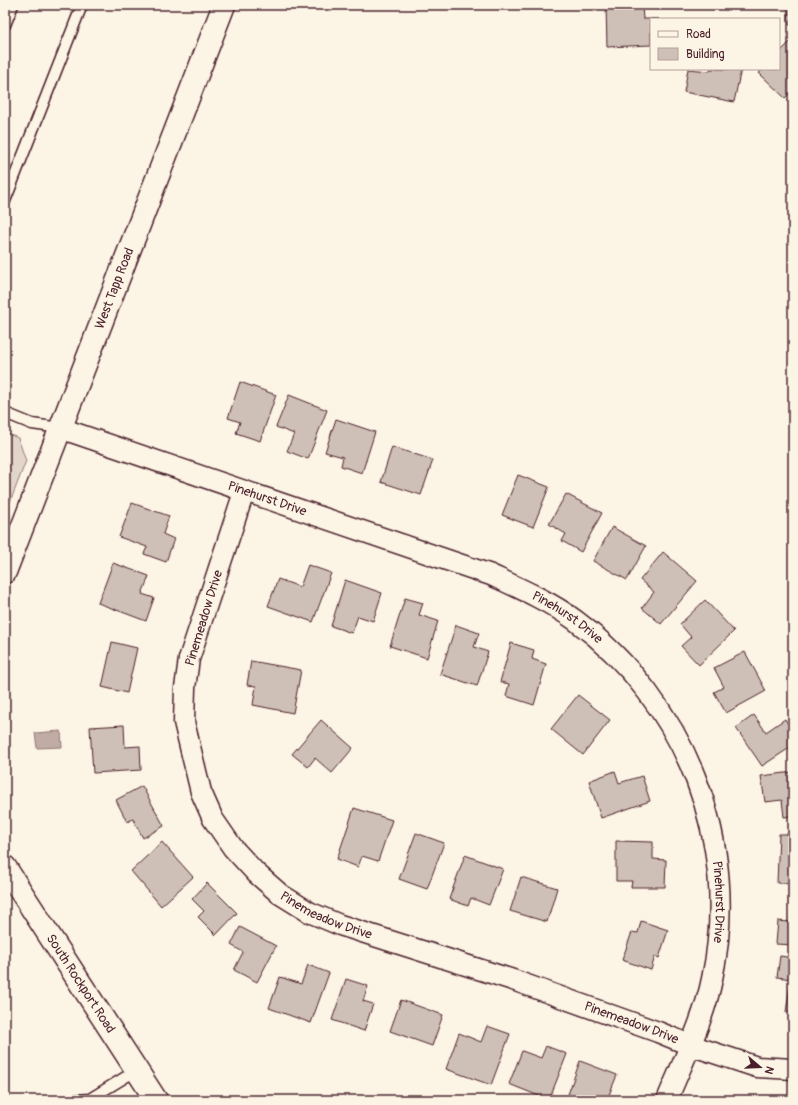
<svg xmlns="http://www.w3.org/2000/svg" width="798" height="1105" viewBox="0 0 798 1105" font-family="Pangolin,sans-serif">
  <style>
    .green { fill: #e2d5ca; stroke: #967a7a }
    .water { fill: #c0aca5; stroke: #917474 }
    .building { fill: #cfc0b7; stroke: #4a1f2b }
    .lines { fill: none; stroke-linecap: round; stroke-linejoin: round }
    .service-casing { stroke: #4a1f2b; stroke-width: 13 }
    .minor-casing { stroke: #4a1f2b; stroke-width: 23 }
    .tertiary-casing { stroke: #4a1f2b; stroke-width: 25 }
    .secondary-casing { stroke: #4a1f2b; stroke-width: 25 }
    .service { stroke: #fcf5e5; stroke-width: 10 }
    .minor { stroke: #fcf5e5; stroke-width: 20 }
    .tertiary { stroke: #fcf5e5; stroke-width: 22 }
    .secondary { stroke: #fcf5e5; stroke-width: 22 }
    .labels { text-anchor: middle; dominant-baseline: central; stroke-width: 3.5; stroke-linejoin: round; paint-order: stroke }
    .street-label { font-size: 13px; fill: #4a1f2b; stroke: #fcf5e5 }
  </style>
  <rect width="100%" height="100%" fill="#fcf5e5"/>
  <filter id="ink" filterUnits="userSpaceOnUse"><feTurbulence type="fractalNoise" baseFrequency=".025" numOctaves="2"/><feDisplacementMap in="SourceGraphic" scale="8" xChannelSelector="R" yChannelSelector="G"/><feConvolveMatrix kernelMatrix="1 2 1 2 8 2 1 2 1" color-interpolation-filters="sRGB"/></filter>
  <g filter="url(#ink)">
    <path class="green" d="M5 433 18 438 26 461 5 515Z"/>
    <path class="water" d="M61 731 62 747 37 748 35 733Z"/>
    <path class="building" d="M606 5H642L643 19H659H651V45L607 47Z
      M788 5H793V25H789Z
      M793 39V90L785 98 759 73 763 69H779V53Z
      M688 69 710 71V69H741L734 102 684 92Z
      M240 382 276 395 260 441 236 433 240 422 228 418Z
      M289 395 327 410 308 459 287 451 294 434 276 427Z
      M336 419 375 432 362 473 341 466 343 457 325 452Z
      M392 447 433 460 421 495 381 482Z
      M518 475 549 487 533 527 502 515Z
      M566 494 602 513 581 552 562 541 566 534 549 524Z
      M132 503 169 516 163 534 174 539 166 562 144 554 147 547 119 537Z
      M612 527 646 546 627 580 593 561Z
      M663 552 697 581 661 624 642 608 654 592 640 580Z
      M113 563 149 576 142 594 154 598 146 621 98 603Z
      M308 565 331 573 313 622 268 606 278 579 300 587Z
      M345 580 382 593 373 621 358 616 352 633 331 626Z
      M405 598 423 603 419 615 438 621 427 658 390 646Z
      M705 600 734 631 699 665 681 646 691 637 680 624Z
      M456 625 479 633 474 647 488 652 477 686 440 674Z
      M112 642 137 648 127 693 102 687Z
      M511 643 534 650 532 659 546 664 534 705 506 696 509 684 500 682Z
      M745 652 766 691 726 713 714 692 724 687 714 668Z
      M251 661 301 670 293 713 253 705 256 686 247 685Z
      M578 695 610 720 583 755 551 729Z
      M754 715 766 732 785 719 793 732V750L791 747 762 766 736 728Z
      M321 720 353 748 332 773 315 758 308 767 292 754Z
      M124 725 125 747 140 746 141 770 93 773 90 727Z
      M615 771 619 783 642 776 650 801 601 818 589 781Z
      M793 772V816L784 817 782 800 765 802 761 776Z
      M142 786 164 826 143 838 133 819 127 822 116 800Z
      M354 808 392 820 378 861 362 856 358 867 337 859Z
      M416 833 444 843 427 889 399 879Z
      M779 834H793V884L777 883Z
      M616 841 653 842V859L666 860 665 887H631L632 881H616Z
      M162 842 193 877 161 906 131 871Z
      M465 855 503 869 489 905 471 898 468 906 449 899Z
      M521 877 557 888 547 922 510 911Z
      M207 883 237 913 216 935 198 917 204 911 192 899Z
      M792 899 793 945 776 944 778 921 790 922Z
      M641 921 668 930 659 958 655 956 651 970 622 960 632 932 638 933Z
      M240 927 276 946 257 982 234 970 243 952 231 945Z
      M780 956 793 958V1013L786 1012 791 979 777 977Z
      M308 965 329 973 311 1023 269 1008 280 977 301 984Z
      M346 979 368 986 363 1001 373 1004 364 1031 332 1020Z
      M401 1000 443 1015 432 1046 390 1031Z
      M487 1026 510 1034 491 1085 446 1069 459 1033 481 1042Z
      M546 1046 567 1054 549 1100 509 1084 522 1051 541 1058Z
      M580 1061 617 1075 607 1100H566Z"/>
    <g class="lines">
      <defs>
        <path id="service" d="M5 25 13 5
          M5 201 82 5
          M5 413 32 424 60 428
          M76 1100 89 1099
          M88 1100 137 1070"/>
        <g id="minor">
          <path id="s1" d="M60 428 491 575C519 588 549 601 575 620 686 703 741 842 712 979 704 1020 683 1061 667 1100"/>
          <path id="s2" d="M244 492 189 659 185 688 184 722 201 792 213 819 233 848 256 873 280 894 309 912 340 925 513 980 658 1032 690 1045 757 1067 793 1069"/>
        </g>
        <g id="tertiary">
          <path id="s3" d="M5 867 156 1100"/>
        </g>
        <g id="secondary">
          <path id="s4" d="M5 572 224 5"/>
        </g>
      </defs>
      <use href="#service" class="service-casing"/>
      <use href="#minor" class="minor-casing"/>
      <use href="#tertiary" class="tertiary-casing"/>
      <use href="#secondary" class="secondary-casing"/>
      <use href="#service" class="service"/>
      <use href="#minor" class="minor"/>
      <use href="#tertiary" class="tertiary"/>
      <use href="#secondary" class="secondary"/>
    </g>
  </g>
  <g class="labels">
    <g class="street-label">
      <text stroke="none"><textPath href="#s4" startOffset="304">West Tapp Road</textPath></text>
      <text stroke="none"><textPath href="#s1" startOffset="219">Pinehurst Drive</textPath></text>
      <text transform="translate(204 618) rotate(-73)">Pinemeadow Drive</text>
      <text stroke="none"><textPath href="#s1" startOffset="543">Pinehurst Drive</textPath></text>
      <text stroke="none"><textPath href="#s1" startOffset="879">Pinehurst Drive</textPath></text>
      <text stroke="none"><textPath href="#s2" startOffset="493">Pinemeadow Drive</textPath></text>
      <text stroke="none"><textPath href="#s3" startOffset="139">South Rockport Road</textPath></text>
      <text stroke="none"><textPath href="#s2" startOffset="817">Pinemeadow Drive</textPath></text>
    </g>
  </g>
  <rect width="798" height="1105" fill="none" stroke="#fcf5e5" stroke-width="20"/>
  <rect x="10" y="10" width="778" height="1085" fill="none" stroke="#4a1f2b" stroke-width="1.5" filter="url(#ink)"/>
  <rect x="650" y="18" width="130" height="52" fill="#fcf5e5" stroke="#b59f9b"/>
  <rect x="658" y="31" width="20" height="6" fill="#fcf5e5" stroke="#b59f9b"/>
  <text x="686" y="38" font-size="12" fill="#4a1f2b">Road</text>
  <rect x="658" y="48" width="20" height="12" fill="#cfc0b7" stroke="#b59f9b"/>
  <text x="686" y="58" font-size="12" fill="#4a1f2b">Building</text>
  <g transform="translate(760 1067) rotate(109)" stroke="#fcf5e5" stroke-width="3" paint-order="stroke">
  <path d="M0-3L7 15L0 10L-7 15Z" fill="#4a1f2b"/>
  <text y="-6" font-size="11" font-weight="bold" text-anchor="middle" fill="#4a1f2b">N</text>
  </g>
</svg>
